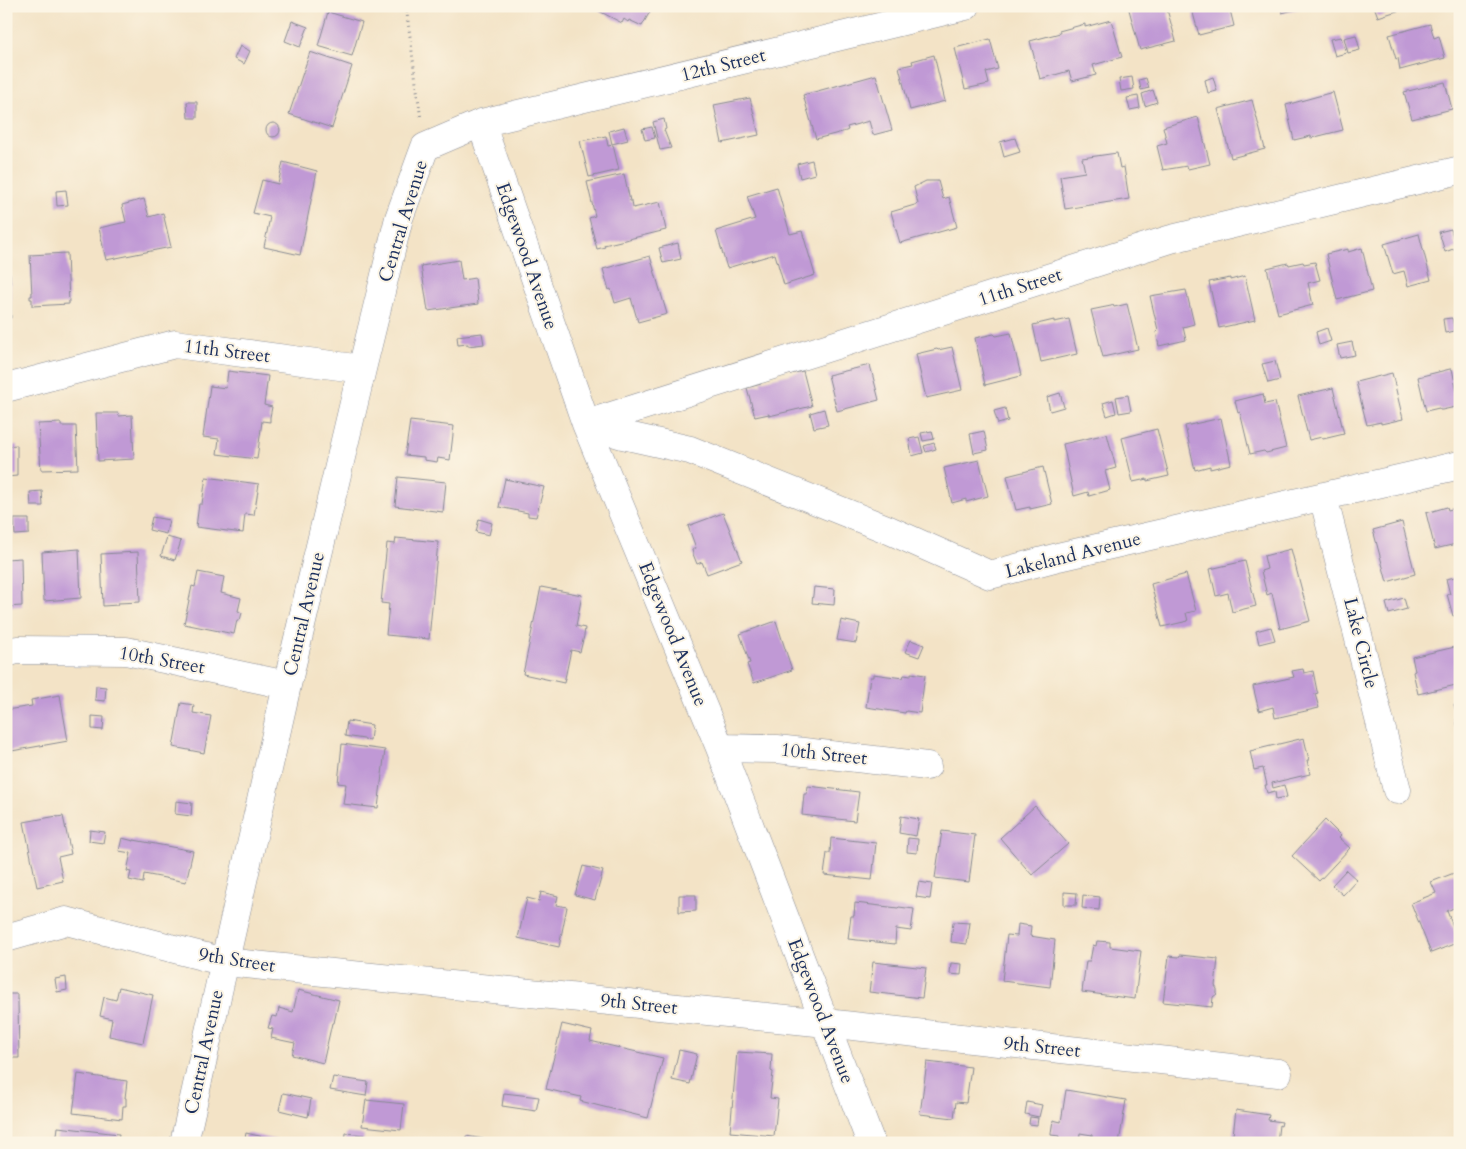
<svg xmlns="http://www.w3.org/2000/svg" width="1466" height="1149" viewBox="0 0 1466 1149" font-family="Cardo,serif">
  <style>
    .building { fill: #c099d5 }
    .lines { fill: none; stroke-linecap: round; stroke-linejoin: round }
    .street-casing { stroke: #878992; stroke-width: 29 }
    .path { stroke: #878992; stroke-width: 3; stroke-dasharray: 1 4; stroke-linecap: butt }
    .street { stroke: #fff; stroke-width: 28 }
    .labels { text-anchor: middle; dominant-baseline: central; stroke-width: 4; stroke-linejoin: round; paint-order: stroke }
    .street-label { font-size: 19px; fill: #1b2f5e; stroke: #fcf5e5 }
  </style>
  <rect width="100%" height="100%" fill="#fcf5e5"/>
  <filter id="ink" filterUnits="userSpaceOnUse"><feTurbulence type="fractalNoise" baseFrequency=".02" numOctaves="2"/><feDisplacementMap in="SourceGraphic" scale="10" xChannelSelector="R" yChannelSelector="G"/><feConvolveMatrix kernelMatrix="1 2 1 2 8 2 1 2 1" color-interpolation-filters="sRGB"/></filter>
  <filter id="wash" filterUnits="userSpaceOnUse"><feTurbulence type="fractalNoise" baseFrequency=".0096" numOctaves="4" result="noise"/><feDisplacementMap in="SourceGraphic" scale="20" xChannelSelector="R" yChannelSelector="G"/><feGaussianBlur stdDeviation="1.12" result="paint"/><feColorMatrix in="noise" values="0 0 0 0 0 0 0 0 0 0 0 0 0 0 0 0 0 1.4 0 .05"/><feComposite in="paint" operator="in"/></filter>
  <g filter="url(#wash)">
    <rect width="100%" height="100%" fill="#f3e3c6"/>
    <g id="blocks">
      <path class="building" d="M601 6H653L642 26 629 20 628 22 624 19 622 23 599 11Z
        M1128 6H1166L1176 41 1140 50Z
        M1191 6H1229L1234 26 1199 35Z
        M1281 6H1305V7L1282 13Z
        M1374 6H1410V7L1378 17Z
        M328 12 362 22 352 56 318 46Z
        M1111 20 1122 57 1093 65 1096 75 1072 81 1069 71 1040 79 1030 41 1060 33 1059 31 1085 24V27Z
        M292 21 308 27 300 47 285 41Z
        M1430 24 1434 38 1439 36 1445 58 1400 70 1398 58 1396 59 1389 35Z
        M1356 35 1360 50 1348 53 1344 38Z
        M1341 37 1346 53 1335 56 1330 39Z
        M990 39 998 69 986 72 989 84 965 89 955 48Z
        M240 46 250 51 244 64 234 59Z
        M310 52 352 66 332 128 289 114Z
        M934 55 945 101 910 110 899 67 913 64 912 61Z
        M876 75 892 130 873 135 869 121 847 127 848 130 846 131 816 139 803 95Z
        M1132 77 1134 89 1121 91 1119 79Z
        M1213 77 1217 91 1208 93 1205 80Z
        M1146 78 1149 88 1141 90 1139 80Z
        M1445 82 1452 109 1412 119 1404 92Z
        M1153 90 1157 102 1145 106 1142 94Z
        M1333 92 1343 130 1311 138V136L1294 140 1286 105Z
        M1138 96 1140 108 1130 110 1127 98Z
        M750 98 759 135 722 143 714 105Z
        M1252 100 1265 149 1231 158 1218 109Z
        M187 102H197V118H188Z
        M1198 117 1210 164 1188 169 1187 166 1163 170 1157 146 1167 143 1163 127Z
        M664 119 666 129 664 130 671 148 660 150 653 122Z
        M266 130a7 7 0 1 1 14 0a7 7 0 1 1-14 0Z
        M624 127 628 140 612 144 609 131Z
        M652 127 655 138 645 140 642 129Z
        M606 136 608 146 613 145 619 170 589 177 580 141Z
        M1015 138 1020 152 1004 157 1000 142Z
        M1117 153 1120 168 1124 167 1129 199 1065 209 1060 176 1085 172 1082 158Z
        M812 160 815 174 800 178 797 164Z
        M283 162 317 171 300 255 264 247 270 217 253 213 262 180 278 184Z
        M624 174 630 201H632L633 208 660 202 666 230 604 245 605 247 597 249 589 218 595 216 587 182Z
        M926 181H938L943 199 949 197 957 227 900 243 891 212 918 204 914 187Z
        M777 187 790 234 802 231 815 275 784 285 775 254 727 268 716 231 755 219 747 196Z
        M66 190 68 205 57 206 56 191Z
        M144 199 149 217 163 213 171 247 106 260 99 228 126 222 122 205Z
        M1451 229 1456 248 1445 252 1439 232Z
        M1419 234 1431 280 1408 286 1404 271 1393 274 1384 244Z
        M678 243 681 259 663 263 659 248Z
        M1362 248 1372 291 1337 300 1326 254 1348 249V252Z
        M67 253 69 304 32 306V299H30V296H32L30 255Z
        M650 256 667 314 638 322 631 298 615 303 611 289 609 290 603 269Z
        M459 260 462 280 475 278 478 304 428 311 421 266Z
        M1303 262 1304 264 1315 262 1320 280 1308 283 1313 305 1278 314 1267 268 1288 263 1289 265Z
        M6 274H10L11 318H6Z
        M1245 276 1255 320 1219 328 1209 282 1230 278V280Z
        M1186 290 1194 324 1183 327 1186 340 1159 346 1156 332 1158 330 1150 296Z
        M1127 304 1138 349 1103 357 1091 310 1111 306 1113 305 1114 307Z
        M1452 318 1455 331 1445 333 1443 319Z
        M1069 319 1077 354 1041 362 1033 325 1054 320V322Z
        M1327 328 1331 341 1319 345 1316 332Z
        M482 333 484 344 468 346V344L458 345 457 336Z
        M1011 333 1021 376 985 385 975 338 994 334 996 336Z
        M1352 342 1355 355 1340 358 1337 345Z
        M952 347 962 390 926 398 916 354 937 349 938 350Z
        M1275 361 1280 380 1268 383 1262 364Z
        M870 365 879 400 837 411 828 375Z
        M1450 369H1452L1460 406 1442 410H1440L1439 408 1426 411 1418 377Z
        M228 371 268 376 264 405 272 407 270 417V422L262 421 257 459 217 454 219 439 203 437 210 386 226 388Z
        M803 371 812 406 769 416V414L755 417 747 388 761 384V381Z
        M1392 373 1403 419 1381 424V422L1367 425 1356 382Z
        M1333 388 1344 434 1323 439 1322 437 1309 440 1298 396Z
        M1060 393 1064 407 1050 411 1047 397Z
        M1263 394 1265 404 1275 402 1286 448 1266 453 1264 451 1250 454 1240 412 1238 413 1235 401Z
        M1128 395 1131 411 1119 413 1116 397Z
        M1113 400 1116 413 1107 416 1103 403Z
        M1005 408 1008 421 998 424 994 411Z
        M824 409 828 425 814 428 810 413Z
        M96 413H118L119 416 132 415 134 459 98 461Z
        M1221 418 1231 464 1210 469V466L1195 470 1185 426Z
        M410 421 454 426 450 460 438 458 437 462 424 460V457L405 455Z
        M61 423V426H76L78 469 41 470 38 424Z
        M1157 429 1169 476 1147 481V479L1133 482 1122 438Z
        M932 431 934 439 923 441 921 433Z
        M984 431 988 450 974 453 970 434Z
        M1107 434 1116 468 1105 471 1110 490 1089 496 1088 492 1074 496 1063 444Z
        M919 437 923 453 912 456 909 439Z
        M934 443 936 449 926 452 924 446Z
        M17 445V476L6 477V446Z
        M979 460 988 496 966 502V499L952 503 944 468Z
        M1043 467 1052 504 1030 509V507L1016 510 1007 476Z
        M206 477 259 484 254 515 245 514 243 533 196 527 199 504H202Z
        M398 477 446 482 443 512 395 506Z
        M505 479 544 487 536 517 528 516V513L499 507Z
        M42 491 43 506H31L30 492Z
        M1447 507 1448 510 1460 507V543L1435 549 1426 513Z
        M723 513 742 561 707 574 702 562 697 564 693 554 692 550 696 548 688 526Z
        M152 517 169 520 166 534 149 530Z
        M14 519H29V534L15 535Z
        M479 519 492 523 489 535 476 532Z
        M1402 522 1415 574 1387 582 1373 530Z
        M167 537 181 541 175 560 161 556Z
        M396 538 438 542 429 639 386 635 389 604 381 603 387 543 395 544Z
        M79 549 81 598 44 601 42 552Z
        M1291 549 1310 621 1280 629 1272 593 1267 595 1261 571 1267 569 1264 556Z
        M138 552 140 602 118 603V605L103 606 101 554Z
        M21 558 22 606 6 607V559Z
        M1245 561 1256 606 1232 612 1228 593 1216 596 1210 569Z
        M198 572 224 577 221 593 241 598 238 611 242 613 240 620H237L234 634 184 624 192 586 195 587Z
        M1186 574 1196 611 1186 613 1188 621 1162 627 1151 584Z
        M1460 576V614L1453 616 1447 594H1450L1446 579Z
        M541 587 582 595 576 626 585 628 584 636 580 652 571 650 564 683 523 674Z
        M814 587 835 589 834 605 812 603Z
        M1404 598 1407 609 1389 614 1386 603Z
        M841 620 860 624 856 643 837 640Z
        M776 621 792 670 754 683 747 664 750 663 740 634Z
        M1271 627 1275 640 1259 644 1256 631Z
        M911 640 924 645 919 657 905 652Z
        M1455 647 1460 666V684L1418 694 1413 672 1415 671 1412 657Z
        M1303 669 1304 673 1313 671 1317 691 1318 693 1315 694 1319 708 1275 718 1273 707 1259 711 1253 686 1294 677 1292 671Z
        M911 673 925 675 920 713 906 711 905 713 866 707 870 677H873V674L903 678 904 675 911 676Z
        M96 686 106 687 105 701 95 700Z
        M60 695 68 741 6 752V710L32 706 31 700Z
        M181 703 194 705 193 713 211 716 204 753 173 747Z
        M1460 703V735H1459L1456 719H1458L1454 705Z
        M92 716 104 717 103 730 92 729Z
        M347 721 372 725 370 740 345 736Z
        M1304 738 1309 760H1307L1310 774 1272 783 1273 788 1284 785 1287 797 1276 799 1275 791 1267 793 1265 785H1267L1263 768 1254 770 1250 751Z
        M342 744 385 750 378 808 343 804 346 784 338 783Z
        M808 786 859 792 855 821 802 815 804 794H807Z
        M176 801 192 803 191 816 175 814Z
        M1035 806 1068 844 1032 875 1000 838Z
        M57 816V817L63 816 71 854 58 857 63 881 37 887 24 822Z
        M901 816 919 819 916 836 899 833Z
        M1325 820 1341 836 1339 838 1350 848 1319 881 1292 856Z
        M90 830 105 832 103 843 89 841Z
        M942 831 975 835 969 882 935 878Z
        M122 838 134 841V840L193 851 186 882 144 874 143 883 129 880 131 872 127 871 131 853 119 851Z
        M831 838 876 843 872 880 824 875 827 853H830Z
        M908 838 918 839 917 853 907 852Z
        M583 866 603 871 595 900 575 895Z
        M1346 870 1357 880 1343 895 1332 885Z
        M1454 873 1460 887V905L1447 911 1459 942 1431 953 1411 903 1436 893 1431 882Z
        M919 882 932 884 930 899 916 897Z
        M541 892 558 896 556 905 567 907 559 947 518 938 527 898 539 901Z
        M1064 892 1077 893 1076 905H1064Z
        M679 895H696V911L679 912Z
        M1083 895 1100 897 1099 910 1082 908Z
        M855 903 898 908 899 907 914 909 911 931 896 929 895 944 848 939 851 916H854Z
        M953 922 970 923 967 944 951 942Z
        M1018 924 1031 926 1030 936 1055 940 1050 987 1002 981 1007 935 1017 936Z
        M1097 941 1110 942V947L1141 951 1135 999 1082 992 1086 961H1090L1093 945 1096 946Z
        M1180 955 1218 959 1215 986 1217 989V994L1213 997 1212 1007 1163 1002 1169 956 1179 957Z
        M873 962 926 968 922 998 869 992Z
        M951 963 962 964 961 975 950 974Z
        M66 977 67 990 57 992 55 979Z
        M119 987 153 995 143 1043 109 1036 112 1019 100 1016 104 997 116 1000Z
        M298 990 339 1000 334 1023H332L323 1063 292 1055 295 1043 271 1038 273 1029 268 1028 272 1016 277 1017 279 1008 293 1012Z
        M6 994H17V1000H18L19 1058H8L9 1062H6Z
        M562 1024 592 1031 590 1041 663 1058 648 1118 580 1101 581 1097 546 1089Z
        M679 1050 697 1054 690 1084 672 1080Z
        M737 1052 772 1054 771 1071 773 1072 770 1098 778 1099 774 1136 730 1132Z
        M927 1062 971 1067 966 1103 956 1102 954 1118 920 1114Z
        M78 1074 127 1081 125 1098H126V1106H123L122 1119 73 1113Z
        M333 1077 368 1082 366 1096 330 1090Z
        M1066 1090 1126 1100 1119 1143H1107L1092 1140V1135L1080 1133 1079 1143H1058L1059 1136 1051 1135V1133L1053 1120 1061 1122Z
        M283 1093 311 1099 308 1117 279 1110Z
        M504 1093 539 1097 536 1111 502 1106Z
        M366 1100 404 1104 401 1130 362 1126Z
        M1027 1102 1042 1105 1039 1117 1025 1114Z
        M1236 1110 1269 1115 1268 1120 1282 1122 1281 1126 1279 1125 1277 1143H1232Z
        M1030 1117 1038 1118 1037 1125 1029 1124Z
        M58 1127 119 1134 118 1143H56Z
        M246 1133 285 1142V1143H244Z
        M346 1133 364 1135 363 1143H345Z
        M466 1136 484 1139 483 1143H465Z"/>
    </g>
  </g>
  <g filter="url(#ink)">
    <use href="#blocks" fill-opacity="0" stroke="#878992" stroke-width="1"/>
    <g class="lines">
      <defs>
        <path id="street" d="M481 123 586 424 720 748 871 1143
          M6 388 175 344 362 369
          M586 424 623 435 690 450 889 530 990 575 1058 557 1460 465
          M586 424 1171 239 1460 170
          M1323 496 1397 790
          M6 653 17 650 126 651 287 685
          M720 748 777 749 927 766
          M6 938 66 921 225 962 826 1023 1278 1073
          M184 1143 287 685 362 369 399 218 425 147 481 123 966 6"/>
      </defs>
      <use href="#street" class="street-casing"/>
      <path class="path" d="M406 6 421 120"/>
      <use href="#street" class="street"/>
    </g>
  </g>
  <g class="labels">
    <g class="street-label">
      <text transform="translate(723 65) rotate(-14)">12th Street</text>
      <text transform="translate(403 221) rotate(-73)">Central Avenue</text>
      <text transform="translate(527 256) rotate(71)">Edgewood Avenue</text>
      <text transform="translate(1020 287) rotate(-18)">11th Street</text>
      <text transform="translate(227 351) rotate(7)">11th Street</text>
      <text transform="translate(1073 555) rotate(-14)">Lakeland Avenue</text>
      <text transform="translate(304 614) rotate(-77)">Central Avenue</text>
      <text transform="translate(673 634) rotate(68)">Edgewood Avenue</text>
      <text transform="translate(1361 643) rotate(76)">Lake Circle</text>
      <text transform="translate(162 660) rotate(10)">10th Street</text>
      <text transform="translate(824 754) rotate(6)">10th Street</text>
      <text transform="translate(237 960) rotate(9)">9th Street</text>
      <text transform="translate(639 1004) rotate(6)">9th Street</text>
      <text transform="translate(821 1011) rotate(69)">Edgewood Avenue</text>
      <text transform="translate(1042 1047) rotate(6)">9th Street</text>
      <text transform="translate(204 1052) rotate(-78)">Central Avenue</text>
    </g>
  </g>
  <rect width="1466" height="1149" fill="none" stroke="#fcf5e5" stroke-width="25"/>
</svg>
